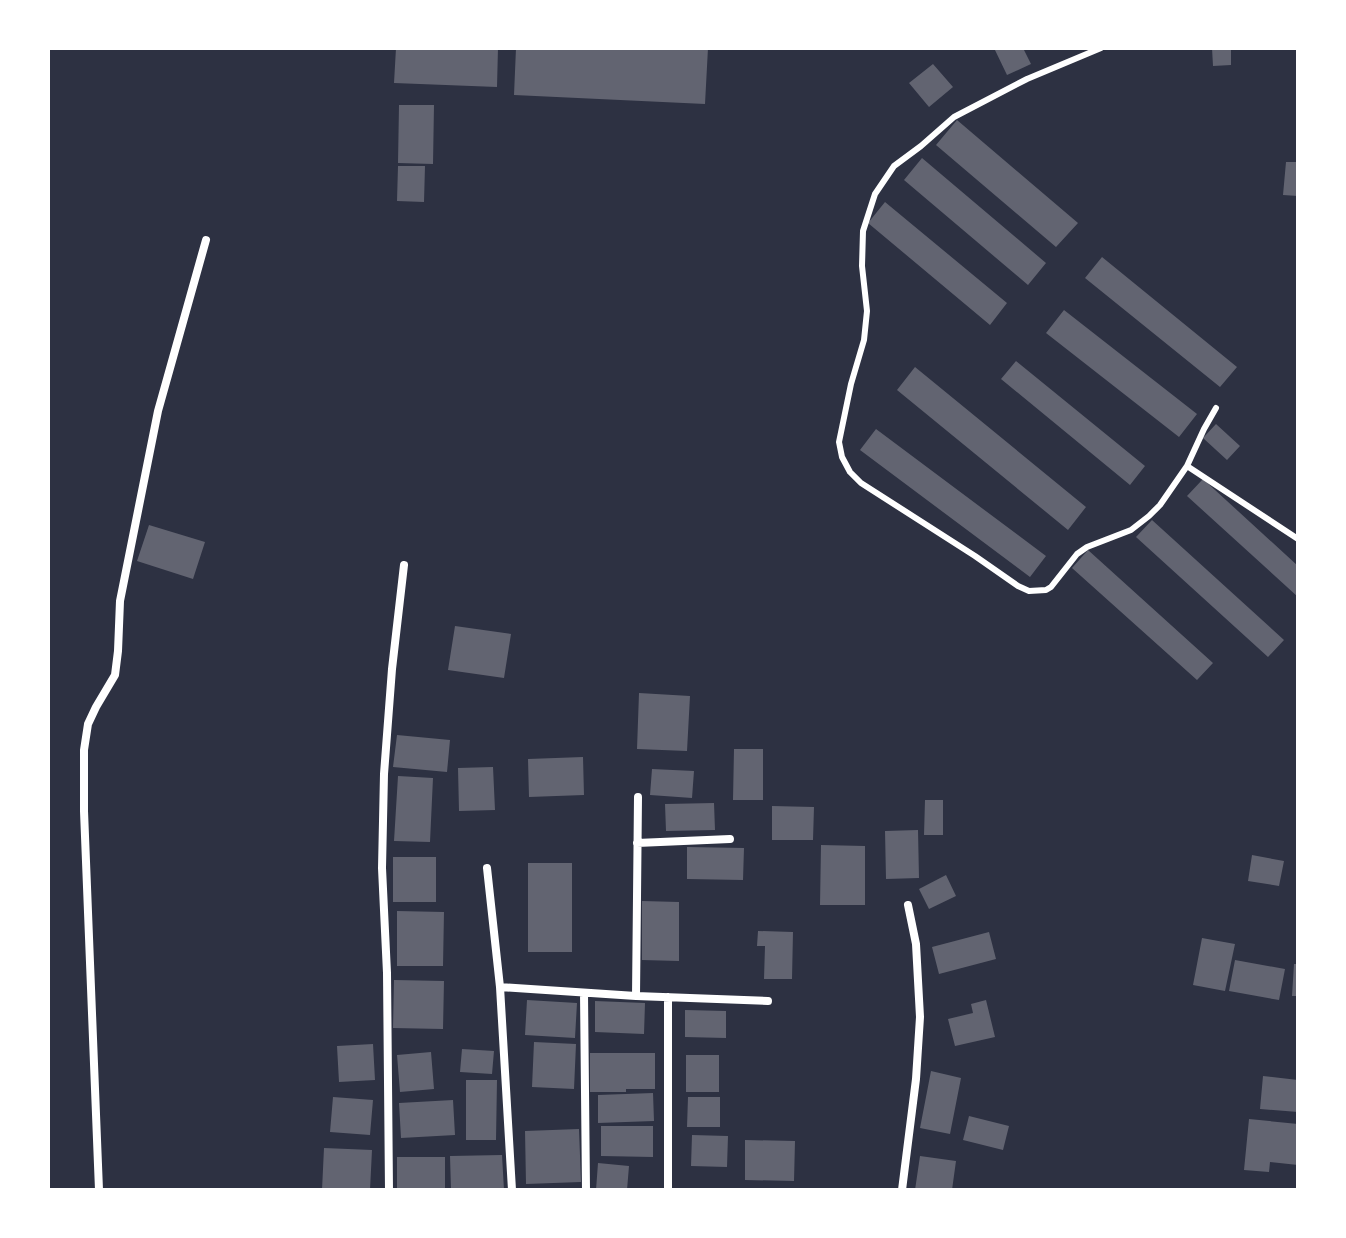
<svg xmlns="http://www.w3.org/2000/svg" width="1346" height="1238" viewBox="0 0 1346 1238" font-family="Mulish,sans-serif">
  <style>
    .building { fill: #626471 }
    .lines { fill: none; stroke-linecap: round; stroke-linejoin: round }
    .service { stroke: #fff; stroke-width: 6 }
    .minor { stroke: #fff; stroke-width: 8 }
  </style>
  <rect width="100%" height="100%" fill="#2d3142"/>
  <path class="building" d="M396 48H498L497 87 394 83Z
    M516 48H708L705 104 514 95Z
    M994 48H1023L1031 64 1007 75Z
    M1212 48H1231V65L1213 66Z
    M933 64 953 87 929 107 909 83Z
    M399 105H434L433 164 398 163Z
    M957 120 1078 223 1056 247 936 145Z
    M922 158 1046 263 1028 285 904 180Z
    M1286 162H1298V196L1283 195Z
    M398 166H425L424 202 397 201Z
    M885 202 1007 303 990 325 868 223Z
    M1102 257 1237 367 1220 387 1085 278Z
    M1064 310 1197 414 1179 437 1046 333Z
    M1016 361 1145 466 1130 485 1001 379Z
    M915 367 1086 507 1068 530 897 390Z
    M1216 424 1240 446 1227 460 1203 438Z
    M876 429 1046 556 1030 577 860 450Z
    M1203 479 1298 566V597L1187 496Z
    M1152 520 1284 640 1268 657 1136 537Z
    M149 525 205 542 193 579 137 561Z
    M1088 550 1213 663 1197 680 1072 568Z
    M455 626 511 634 504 678 448 670Z
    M639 693 690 696 687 751 637 749Z
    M397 735 450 740 447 772 393 767Z
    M734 749H763V800H733Z
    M583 757 584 795 529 797 528 759Z
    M493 767 495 810 459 811 458 768Z
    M652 769 694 771 692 798 650 795Z
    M398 776 433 778 430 842 394 841Z
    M925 800H943V835H924Z
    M714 803 715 830 666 831 665 804Z
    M772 806 814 807 813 840H772Z
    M918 830 919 878 886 879 885 831Z
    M821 845 865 846V905H820Z
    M687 847 744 848 743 880 687 879Z
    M1252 855 1284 861 1279 886 1248 881Z
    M393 857H436V902H393Z
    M528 863H572V952H528Z
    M946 875 956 896 929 909 919 889Z
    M642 901 679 902V961L642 960Z
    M397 911 444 912 443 966H397Z
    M758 931 793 932 792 979H764L765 946H757Z
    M989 932 996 959 939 974 932 947Z
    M1202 938 1235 944 1225 991 1193 985Z
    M1235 960 1285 969 1279 1000 1229 991Z
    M1294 964H1298V996H1292Z
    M394 980 444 981 443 1029 393 1028Z
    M527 1000 577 1003 575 1038 525 1035Z
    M986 1000 995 1037 955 1046 948 1019 973 1013 971 1004Z
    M595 1001 645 1003 644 1034 595 1032Z
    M685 1010 726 1011V1038L685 1037Z
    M534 1042 576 1044 574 1089 532 1087Z
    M373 1044 375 1080 339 1082 337 1046Z
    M462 1049 494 1051 492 1074 460 1072Z
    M431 1052 434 1089 400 1092 397 1055Z
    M590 1053H655V1089H626V1092H590Z
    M686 1055H719V1092H686Z
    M931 1071 961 1078 950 1134 920 1128Z
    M1263 1076 1298 1080V1112L1260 1109Z
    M466 1080H497L496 1140H466Z
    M653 1093 654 1121 598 1123V1095Z
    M333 1097 373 1100 370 1135 330 1132Z
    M688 1097H720V1127H687Z
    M453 1100 455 1135 401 1138 399 1103Z
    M969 1116 1009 1126 1003 1150 963 1140Z
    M1249 1119 1298 1124V1165L1270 1162 1269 1172 1244 1170Z
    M601 1126H653V1157L601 1156Z
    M579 1129 581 1182 526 1184 525 1131Z
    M692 1135 728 1136 727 1167 691 1166Z
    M745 1140 795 1141 794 1181 745 1180Z
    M324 1148 372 1150 370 1190H322Z
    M502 1155 504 1190H451L450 1156Z
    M920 1156 956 1161 952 1190H915Z
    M397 1157H445V1190H397Z
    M598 1163 629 1166 627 1190H596Z"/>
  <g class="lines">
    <path class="service" d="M1101 48 1027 79 954 117 921 146 894 166 875 194 863 231 862 266 867 311 864 340 851 384 839 442 842 457 850 472 861 483 975 556 1018 586 1029 591 1046 590 1051 587 1077 554 1087 547 1131 530 1149 516 1160 505 1187 466 1298 539
      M1187 466 1204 429 1216 408"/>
    <path class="minor" d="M637 843 730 839
      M487 868 500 987 512 1190
      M500 987 636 996 768 1001
      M584 993 586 1190
      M636 996 638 797
      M99 1190 84 811V750L88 724 96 707 115 675 118 651 120 601 158 411 206 240
      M389 1190 387 973 382 868 384 774 392 669 404 565
      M668 1190V997
      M902 1190 916 1079 920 1017 916 944 908 905"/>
  </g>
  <rect width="1346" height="1238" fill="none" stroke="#ffffff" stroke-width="100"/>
</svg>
